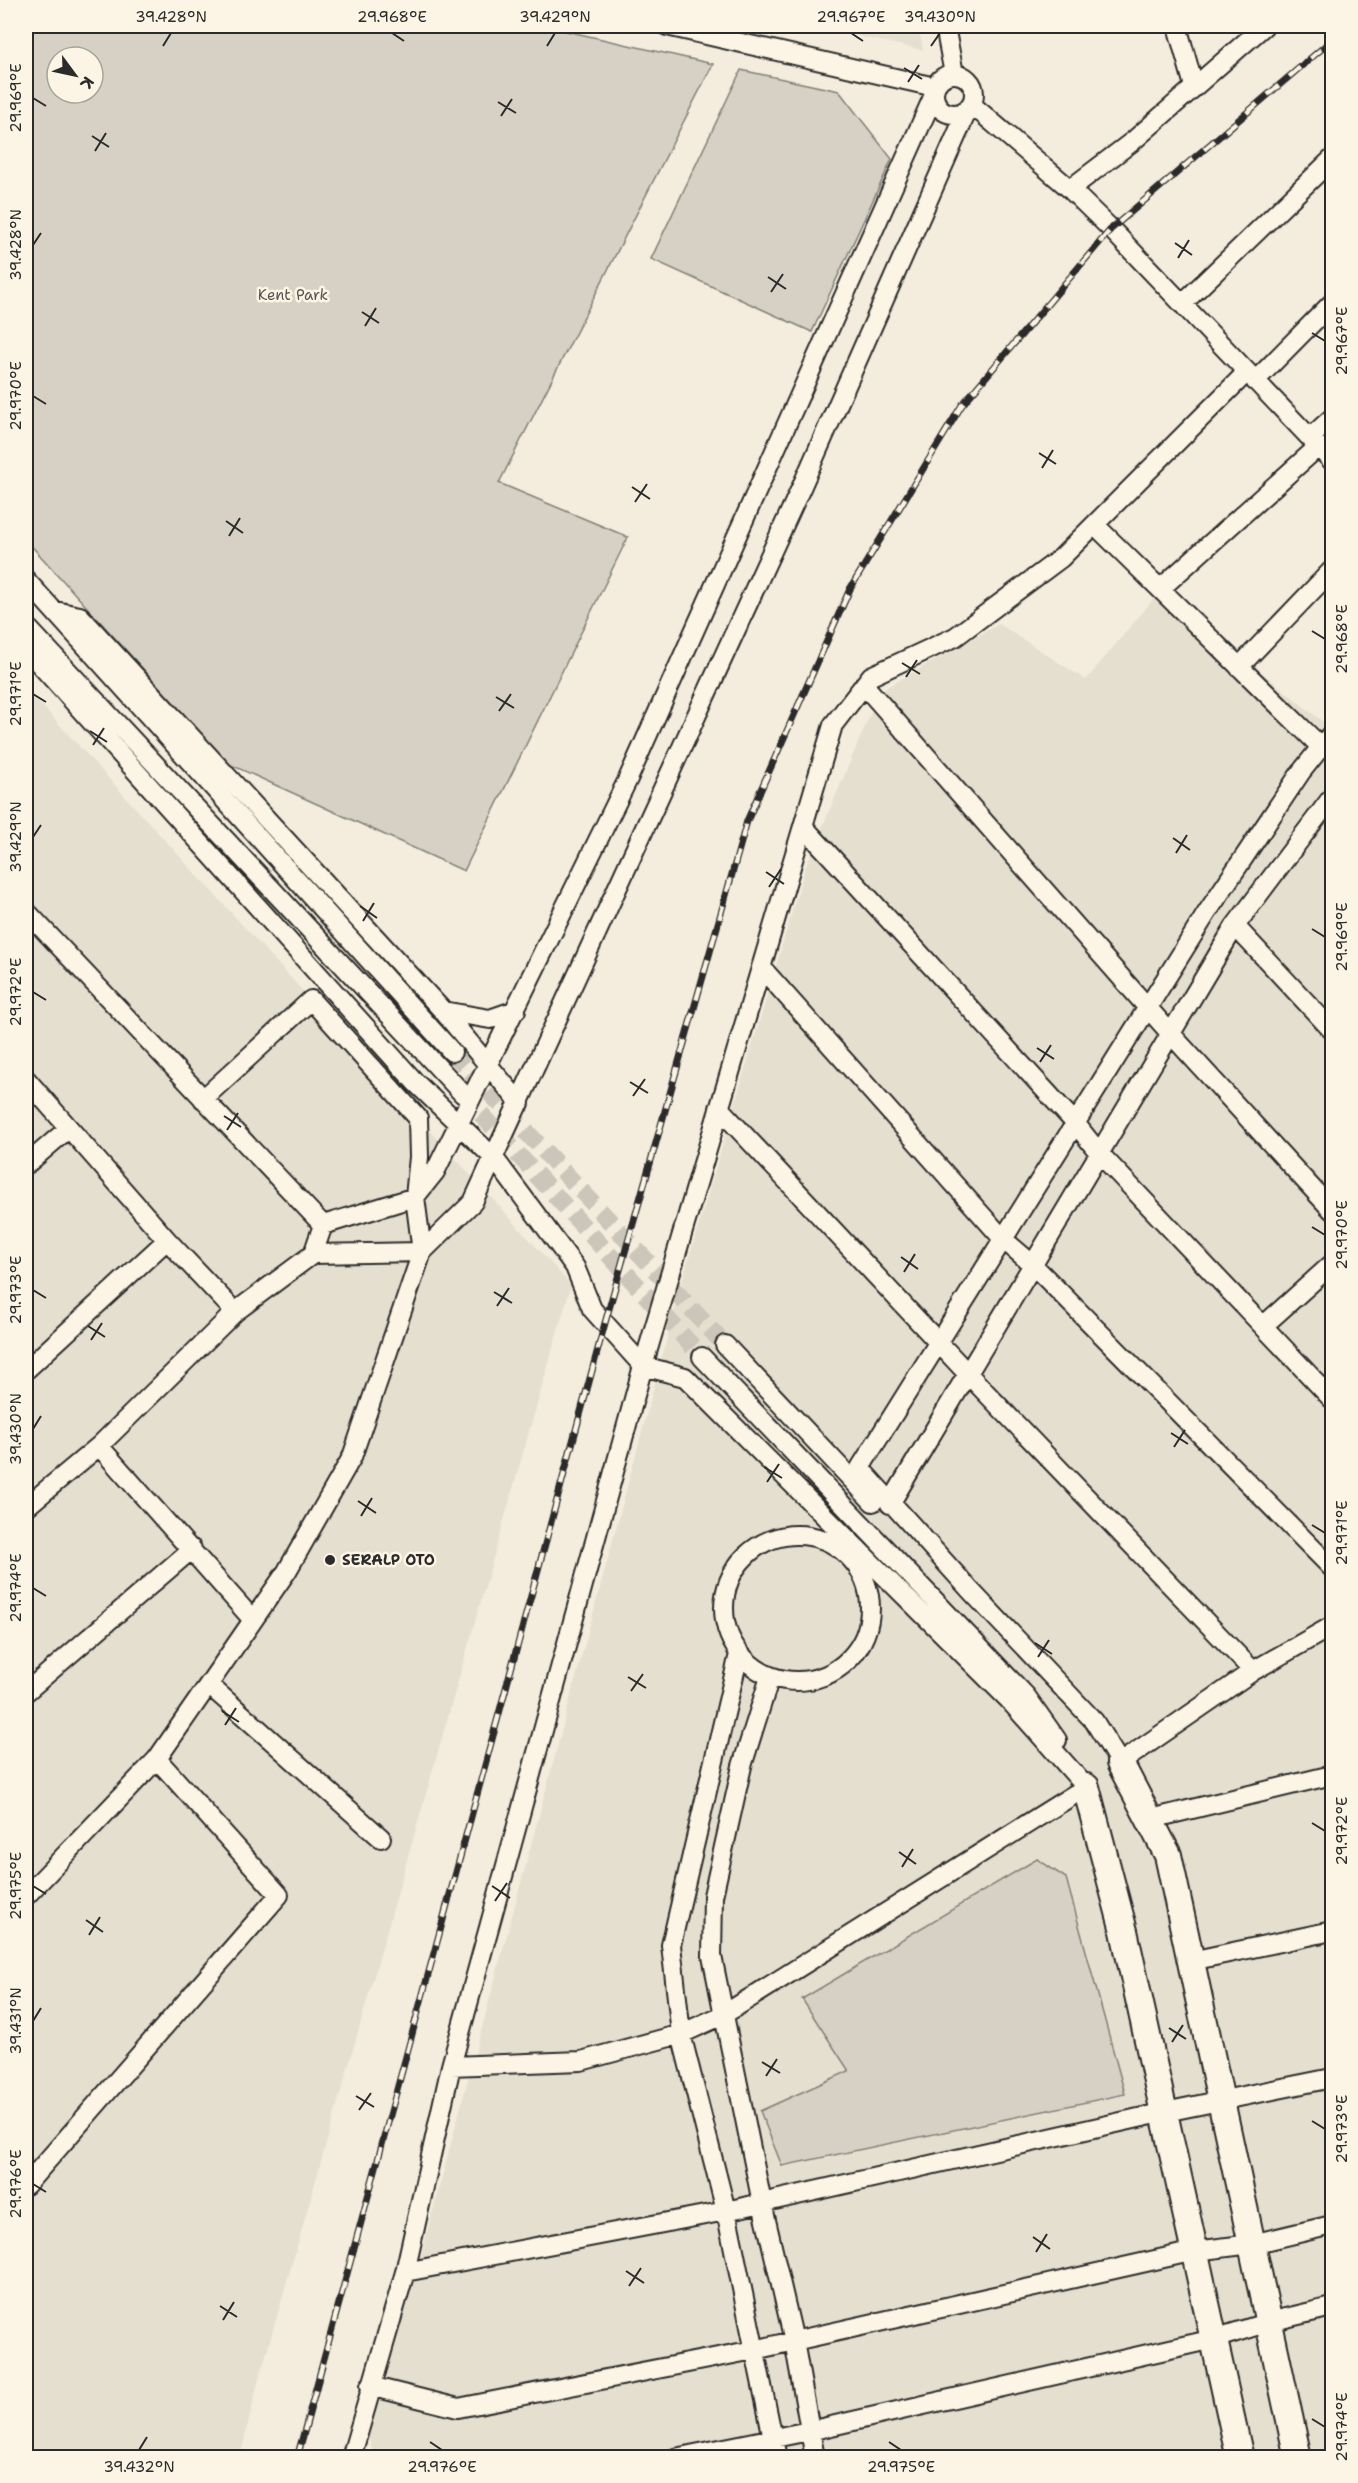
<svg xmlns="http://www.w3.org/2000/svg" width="1358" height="2483" viewBox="0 0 1358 2483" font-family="'Shantell Sans',sans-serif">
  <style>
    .built { fill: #e5dfd0 }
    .green { fill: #d6d1c4; stroke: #807e78; stroke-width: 1.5; fill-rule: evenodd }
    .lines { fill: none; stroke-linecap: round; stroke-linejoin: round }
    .minor-tunnel { stroke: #ccc6ba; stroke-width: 18; stroke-dasharray: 18 9; stroke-linecap: butt }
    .minor-casing { stroke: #2b2b2b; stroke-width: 22 }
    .secondary-casing { stroke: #2b2b2b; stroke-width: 30 }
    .minor { stroke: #fcf5e5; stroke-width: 18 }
    .secondary { stroke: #fcf5e5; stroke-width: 26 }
    .rail-casing { stroke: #2b2b2b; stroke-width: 7 }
    .rail { stroke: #fcf5e5; stroke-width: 4.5; stroke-dasharray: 14; stroke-linecap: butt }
    .ticks { fill: none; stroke: #2b2b2b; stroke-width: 2 }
    .poi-dot { fill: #2b2b2b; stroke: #fcf5e5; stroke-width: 2 }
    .labels { text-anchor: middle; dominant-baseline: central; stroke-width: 5; stroke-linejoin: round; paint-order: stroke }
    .park-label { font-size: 15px; fill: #565451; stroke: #fcf5e5 }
    .poi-label { font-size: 15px; font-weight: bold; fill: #2b2b2b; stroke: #fcf5e5; text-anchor: start }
    .neatline { fill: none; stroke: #2b2b2b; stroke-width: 2 }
    .ticks-label { font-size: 15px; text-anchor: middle; fill: #2b2b2b }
  </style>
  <rect width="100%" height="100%" fill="#f4edde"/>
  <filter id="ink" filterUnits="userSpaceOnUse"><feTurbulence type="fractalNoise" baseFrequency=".0167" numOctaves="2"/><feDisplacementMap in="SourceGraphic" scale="12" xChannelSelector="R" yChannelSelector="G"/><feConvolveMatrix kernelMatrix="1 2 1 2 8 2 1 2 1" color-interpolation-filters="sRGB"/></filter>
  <g filter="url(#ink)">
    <path class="built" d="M810 26H918L923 50Z
      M1160 591 1332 729V2457L375 2458 365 2428 417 2270 685 1271 805 868 880 691 999 624 1086 680Z
      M26 688 571 1285 258 2383 240 2457H26Z"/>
    <path class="green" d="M26 26H544L713 64 499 483 628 537 464 871 229 764 26 540ZM57 57H93V93H57Z
      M741 70 839 91 892 159 812 332 651 259Z
      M1037 1859 1066 1878 1125 2094 782 2166 760 2111 849 2071 802 1999Z"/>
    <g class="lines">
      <path class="minor-tunnel" d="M452 1052 725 1345
        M463 1094 702 1357"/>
      <defs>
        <path id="minor" d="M667 26 935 87
          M945 26 954 74
          M1177 26 1194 86
          M934 94a20 20 0 1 1 40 0a20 20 0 1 1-40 0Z
          M971 104 1070 189 1111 229 1332 461
          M1070 189 1133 141 1264 26
          M1182 304 1332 159
          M1255 381 1332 303
          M1310 438 1332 418
          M1095 525 1321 747
          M26 580 452 1052
          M1160 589 1319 446
          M55 611 80 616 443 1011 490 1019 516 1010
          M26 626 463 1094
          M26 649 416 1083 494 1158 575 1267 592 1309 643 1366 685 1377 1009 1700 1086 1787
          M1239 667 1332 570
          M864 685 1170 1033 1332 1210
          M803 826 1076 1124 1099 1153 1332 1399
          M26 911 323 1225
          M1235 926 1332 1030
          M761 967 1004 1240 1032 1264 1332 1568
          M443 1011 520 1103
          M26 1079 167 1240 235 1312
          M203 1099 311 1000 418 1118 419 1157 415 1197 422 1252 313 1254
          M719 1108 967 1373 1253 1671
          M26 1165 69 1128
          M323 1225 415 1197 435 1172 628 779 934 95
          M1263 1326 1332 1264
          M725 1345 873 1502
          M702 1357 1026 1696 1057 1740
          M26 1370 167 1240
          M99 1446 253 1620
          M890 1504 1235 926 1332 797
          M26 1507 99 1446 235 1312 313 1254 323 1225
          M724 1608a73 73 0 1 1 146 0a73 73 0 1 1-146 0Z
          M739 1654 671 1945 681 2034 726 2211 777 2458
          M770 1677 742 1766 713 1896 712 1956 762 2203 794 2341 815 2458
          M209 1685 381 1838
          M26 1692 192 1549
          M1120 1763 1094 1721 971 1591 860 1468 1208 911 1301 772 1332 733
          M1120 1763 1253 1671 1332 1626
          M1151 1819 1332 1775
          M26 1896 157 1759 287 1571 352 1457 422 1252 473 1202 801 488 969 107
          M1191 1961 1332 1931
          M451 2066 581 2061 681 2034 723 2015 1086 1787
          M26 2185 279 1895 157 1759
          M405 2272 726 2211 1165 2112 1332 2078
          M370 2386 458 2408 754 2350 1195 2251 1252 2244 1332 2225
          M351 2458 405 2272 451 2066 643 1366 833 725 871 676 955 637 1061 558 1247 372
          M675 2458 809 2431 1214 2339 1269 2322 1332 2307"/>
        <path id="secondary" d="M1120 1763 1168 1855 1298 2458
          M1086 1787 1124 1931 1240 2458"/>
      </defs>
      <use href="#minor" class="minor-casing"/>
      <use href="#secondary" class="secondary-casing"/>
      <use href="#minor" class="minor"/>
      <use href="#secondary" class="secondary"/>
      <defs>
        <path id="rail" d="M297 2458 605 1323 747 821 850 589 962 405 1111 229 1332 40"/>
      </defs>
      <use href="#rail" class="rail-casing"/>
      <use href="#rail" class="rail"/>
    </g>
  </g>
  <path class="ticks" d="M392 33 404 41M851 33 863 41M163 46 171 33M547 46 555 33M931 46 940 33M904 68 922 79M908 82 919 65M33 98 46 106M498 102 516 113M501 116 512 99M92 136 109 147M95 151 106 133M1175 243 1192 255M33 245 41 233M1178 258 1189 240M768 277 786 289M771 292 783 274M362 312 379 323M365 326 376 308M1312 333 1325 341M33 396 46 404M1039 453 1056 464M1042 468 1053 450M632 487 650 499M635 502 647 484M226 521 243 533M229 536 240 518M1312 631 1325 639M902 663 920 674M906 677 917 660M33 694 46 702M496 697 514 708M499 711 511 694M90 731 107 742M93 745 104 728M33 837 41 825M1173 838 1190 850M1176 853 1187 835M766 872 784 884M769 887 781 869M360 906 377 918M363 921 374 903M1312 929 1325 937M33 992 46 1000M1037 1048 1054 1059M1040 1062 1051 1045M630 1082 648 1093M633 1096 645 1079M224 1116 241 1127M227 1130 238 1113M1312 1227 1325 1235M901 1257 918 1269M904 1272 915 1254M33 1290 46 1298M494 1292 512 1303M497 1306 509 1288M88 1326 105 1337M91 1340 102 1323M33 1429 41 1416M1171 1433 1188 1444M1174 1447 1185 1430M764 1467 782 1478M767 1482 779 1464M358 1501 376 1513M361 1516 372 1498M1312 1525 1325 1533M33 1588 46 1596M1035 1643 1052 1654M1038 1657 1049 1640M628 1677 646 1688M631 1691 643 1674M222 1711 239 1722M225 1725 236 1708M1312 1823 1325 1831M899 1852 916 1864M902 1867 913 1849M33 1886 46 1894M492 1886 510 1898M495 1901 507 1883M86 1920 103 1932M89 1935 100 1917M33 2021 41 2008M1169 2028 1186 2039M1172 2042 1183 2025M762 2062 780 2073M766 2076 777 2059M356 2096 374 2107M359 2110 371 2093M1312 2121 1325 2129M33 2184 46 2192M1033 2237 1050 2249M1036 2252 1047 2234M626 2271 644 2283M629 2286 641 2268M220 2306 237 2317M223 2320 234 2302M1312 2419 1325 2427M430 2442 442 2450M889 2442 901 2450M139 2450 147 2437"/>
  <circle class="poi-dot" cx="330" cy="1560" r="6"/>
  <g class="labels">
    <g class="park-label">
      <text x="293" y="295">Kent Park</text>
    </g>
    <g class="poi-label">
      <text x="342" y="1560">SERALP OTO</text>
    </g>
  </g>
  <rect width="1358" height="2483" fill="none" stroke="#fcf5e5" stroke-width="66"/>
  <g transform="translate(75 75) rotate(123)"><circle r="28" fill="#fcf5e5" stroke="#a8a49b" stroke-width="1.5"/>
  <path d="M0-4.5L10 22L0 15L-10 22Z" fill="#2b2b2b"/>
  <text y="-9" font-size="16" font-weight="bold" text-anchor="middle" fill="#2b2b2b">K</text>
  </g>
  <rect x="33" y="33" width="1292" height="2417" class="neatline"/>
  <g class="ticks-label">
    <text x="171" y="22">39.428°N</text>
    <text x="392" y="22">29.968°E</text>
    <text x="555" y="22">39.429°N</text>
    <text x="851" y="22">29.967°E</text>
    <text x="940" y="22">39.430°N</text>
    <text transform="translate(16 98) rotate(-90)" y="5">29.969°E</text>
    <text transform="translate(16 245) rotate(-90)" y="5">39.428°N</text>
    <text transform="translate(1342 341) rotate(-90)" y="5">29.967°E</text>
    <text transform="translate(16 396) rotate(-90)" y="5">29.970°E</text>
    <text transform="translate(1342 639) rotate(-90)" y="5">29.968°E</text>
    <text transform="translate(16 694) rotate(-90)" y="5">29.971°E</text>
    <text transform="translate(16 837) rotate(-90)" y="5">39.429°N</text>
    <text transform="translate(1342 937) rotate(-90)" y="5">29.969°E</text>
    <text transform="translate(16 992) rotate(-90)" y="5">29.972°E</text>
    <text transform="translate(1342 1235) rotate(-90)" y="5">29.970°E</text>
    <text transform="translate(16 1290) rotate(-90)" y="5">29.973°E</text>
    <text transform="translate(16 1429) rotate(-90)" y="5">39.430°N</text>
    <text transform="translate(1342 1533) rotate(-90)" y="5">29.971°E</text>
    <text transform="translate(16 1588) rotate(-90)" y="5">29.974°E</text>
    <text transform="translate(1342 1831) rotate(-90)" y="5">29.972°E</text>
    <text transform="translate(16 1886) rotate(-90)" y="5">29.975°E</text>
    <text transform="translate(16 2021) rotate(-90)" y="5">39.431°N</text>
    <text transform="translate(1342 2129) rotate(-90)" y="5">29.973°E</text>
    <text transform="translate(16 2184) rotate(-90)" y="5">29.976°E</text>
    <text transform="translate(1342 2427) rotate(-90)" y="5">29.974°E</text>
    <text x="139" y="2472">39.432°N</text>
    <text x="442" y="2472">29.976°E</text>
    <text x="901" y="2472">29.975°E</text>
  </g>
</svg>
